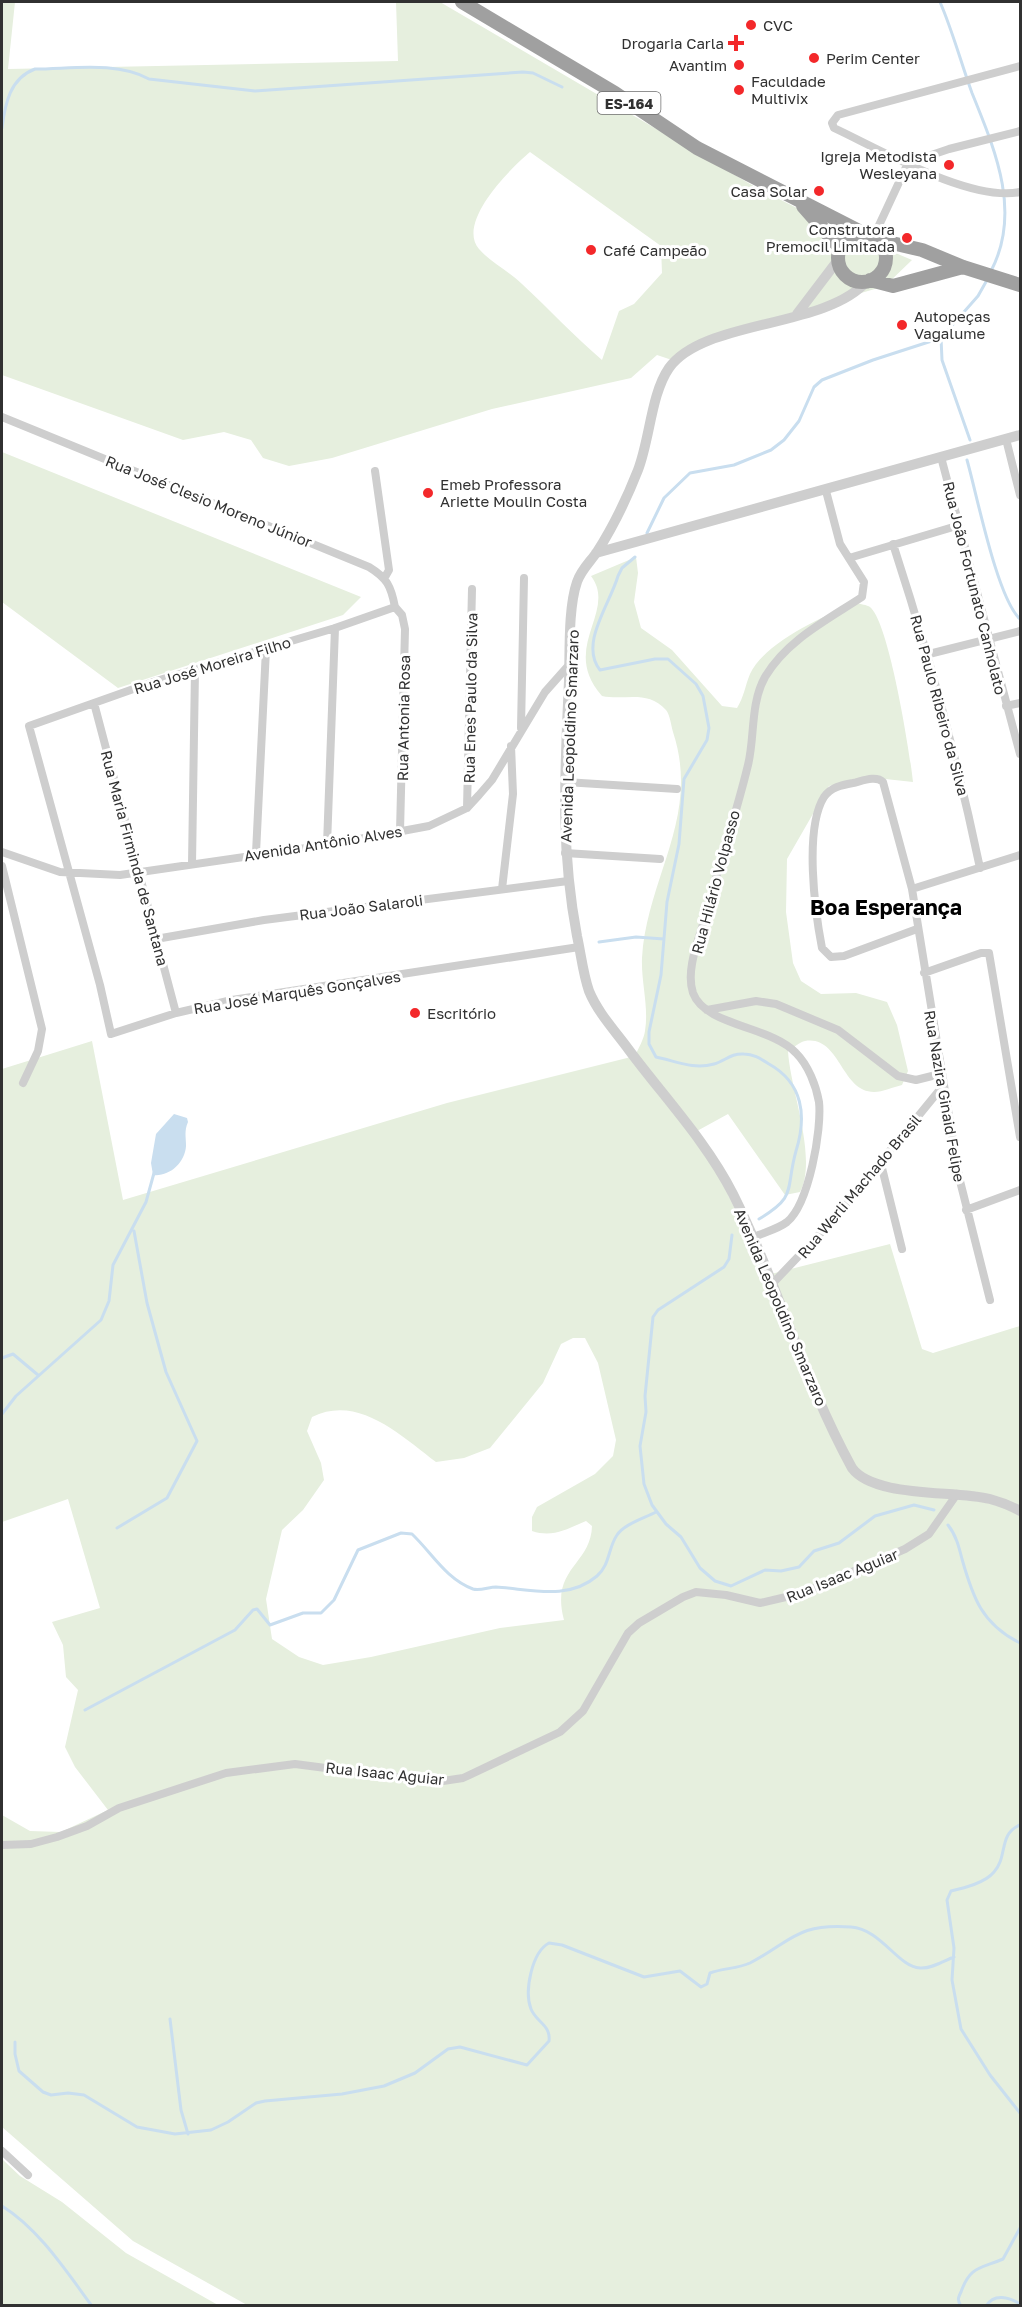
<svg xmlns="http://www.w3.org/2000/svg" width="1022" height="2307" viewBox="0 0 1022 2307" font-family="'Golos Text',sans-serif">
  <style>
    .green { fill: #e6efde; fill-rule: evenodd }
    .water { fill: #c9deef }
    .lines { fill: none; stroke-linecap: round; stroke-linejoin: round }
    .stream { stroke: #c9deef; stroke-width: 3 }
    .minor { stroke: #cecece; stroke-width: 8 }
    .tertiary { stroke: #cecece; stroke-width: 10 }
    .trunk { stroke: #a0a0a0; stroke-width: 14 }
    .poi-dot { fill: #f3282a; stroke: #fff; stroke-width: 2 }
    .labels { text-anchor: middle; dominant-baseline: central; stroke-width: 6; stroke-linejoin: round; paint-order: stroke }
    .shield { fill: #fff; stroke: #6f6f6f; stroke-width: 1.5 }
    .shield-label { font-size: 14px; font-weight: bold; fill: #313131 }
    .poi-label { font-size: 15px; fill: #313131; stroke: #fff; text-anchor: start }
    .street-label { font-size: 15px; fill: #313131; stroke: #fff }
    .district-label { font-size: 21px; font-weight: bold; fill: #000; stroke: #fff }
  </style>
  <rect width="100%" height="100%" fill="#fff"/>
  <path class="green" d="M2 2H15L8 69 398 61 396 2H440L757 188 841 230 912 260 885 286 724 333 672 360 657 355 631 378 492 409 332 458 289 466 263 458 251 440 224 432 183 440 2 375ZM530 152 661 246 662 273 634 304 619 311 602 360C574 336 549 309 522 284 509 271 491 263 479 249 456 222 511 168 530 152Z
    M2 452 361 597 343 615 118 688 2 602Z
    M636 557 638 573 634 602 641 628 672 650 722 706 737 708C744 697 745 686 750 674 764 643 826 614 857 603 860 604 867 605 870 607 889 622 910 753 913 782L867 777 829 786 787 859 786 912 793 963 801 981 821 994 856 993 887 1002 897 1025 908 1071 902 1085C893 1087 883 1092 874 1092 841 1092 840 1035 805 1041 800 1042 793 1048 788 1051 790 1089 818 1158 800 1192L785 1195 728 1114 697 1131 767 1275 890 1244 922 1349 933 1353 1020 1326V2305H247L133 2241 2 2127V1815L30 1831 61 1832 108 1810 75 1767 65 1747 78 1690 66 1677 63 1645 52 1622 100 1608 68 1499 2 1522V1069L92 1041 123 1200 447 1103 635 1056C638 1049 644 1039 645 1031 649 1007 641 982 642 958 647 877 701 817 673 732 671 725 670 715 666 710 647 689 625 701 602 696 559 647 618 612 591 576ZM573 1338H585L598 1363 616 1440 613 1456 595 1474 537 1507 532 1517V1531C553 1538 567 1529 586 1521L592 1526C591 1565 550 1568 564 1620L500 1628 371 1657 323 1665 299 1657 272 1639 266 1599 282 1530 303 1510 324 1480 321 1463 307 1431 312 1417C358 1394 400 1435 436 1462L464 1458 490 1448 543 1383 561 1344Z
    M2 2159 20 2176 62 2202 126 2253 218 2305H2Z"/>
  <path class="water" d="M174 1114 187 1118 188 1122C184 1131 186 1137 186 1146 185 1163 169 1177 153 1175L151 1163 156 1134Z"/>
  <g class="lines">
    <path class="stream" d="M940 2C953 32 961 63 972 93 995 150 1022 212 991 271
      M2 128C5 104 10 78 35 69 71 69 116 61 149 79L255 91 523 72 533 73 562 87
      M941 338 942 360 970 440
      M967 460C977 495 997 598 1020 619
      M647 533 664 498 690 473 734 465 771 450 784 440 799 421 814 387 822 380 873 360 941 338 978 296 987 280
      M635 557 622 568 618 576C610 604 579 644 600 670L655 659H668L696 684 703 696 709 728 707 740 684 779 679 844 667 902 661 975 649 1032V1044L656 1057C676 1061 693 1070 714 1064 725 1061 731 1053 744 1054 754 1054 761 1059 769 1064 803 1083 807 1116 796 1151 785 1190 798 1196 759 1219
      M599 942 636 937 664 939
      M732 1235 729 1259 724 1267 658 1310 653 1317 645 1396 646 1412 640 1446 644 1484 652 1505 666 1524 681 1537 700 1568 715 1581 731 1586 765 1570 781 1571 799 1567 814 1551 839 1543 875 1516 914 1505 934 1510
      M2 1358 13 1354 38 1375
      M2 1414 16 1396 101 1320 109 1301 113 1265 146 1202 154 1173
      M948 1525C956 1535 959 1547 962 1559 973 1598 982 1624 1020 1643
      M117 1528 167 1498 197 1441 166 1372 147 1303 134 1231
      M85 1710 235 1630 253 1610 257 1609 270 1625 303 1613H321L334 1600 358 1550 401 1533 412 1534C432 1553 446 1579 473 1589 480 1591 489 1587 496 1587 530 1589 568 1601 597 1576 610 1565 608 1548 617 1535 624 1524 645 1518 656 1512
      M1020 1825C998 1834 1008 1857 994 1872 985 1883 964 1888 951 1891L947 1900 954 1948 952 1980 961 2029 990 2075 1020 2113
      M170 2019 181 2110 188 2134
      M15 2042V2054L19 2071 43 2092 51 2095 68 2093 84 2095 137 2127 175 2134 211 2130 228 2122 256 2103 265 2101 342 2094 384 2086 415 2073 448 2049 460 2047 527 2065 549 2041C551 2025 536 2022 531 2009 524 1991 532 1952 549 1943L562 1945 644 1977 680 1971 701 1987 707 1984 710 1973C723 1968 737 1969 750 1963 792 1941 797 1923 851 1927 881 1929 898 1967 920 1968 931 1969 944 1961 954 1957
      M2 2206C39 2229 66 2271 92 2306
      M961 2306C957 2300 958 2298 961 2292 970 2266 980 2269 1003 2259L1020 2228
      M986 2306C994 2293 1009 2297 1020 2304"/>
    <path class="minor" d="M1020 66 838 115 832 123 834 128C881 150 970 202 1020 192
      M874 236 908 163 949 149 1020 131
      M2 417 369 567C387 578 391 586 395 607
      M1006 439 1020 495
      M941 457 1020 754
      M375 471 389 570 385 577
      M893 544C928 651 957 758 980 868
      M849 558 960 525
      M395 607 335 628 156 681 29 726 100 985 111 1034 176 1013 232 1000 579 947
      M395 607 402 615 405 629 400 832
      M929 654 1020 631
      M94 703 176 1013
      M1006 706 1020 703
      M521 728 524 578
      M565 782 677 789
      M467 808 472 589
      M327 845 335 628
      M2 852 60 872 120 875 327 845 429 826 467 808 479 795 492 780 545 692 569 665
      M256 853 266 649
      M565 853 660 859
      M192 864 195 670
      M2 866 42 1029 38 1051 23 1083
      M502 889 513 794 511 746
      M912 889 1020 855
      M917 929 844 956 831 957 822 948C815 912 804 829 824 797 831 787 842 785 853 783 862 781 876 775 883 782L912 889 959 1177 990 1300
      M156 939 264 920 568 881
      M924 973 981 953H989L1020 1137
      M707 1010 756 1001 776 1004 838 1030 898 1076 916 1080 940 1074
      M881 1164 902 1249
      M966 1210 1020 1190
      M754 1237C765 1232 778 1229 787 1222 809 1204 822 1129 819 1102 816 1085 808 1065 796 1053 771 1026 705 1026 693 993 685 969 700 937 706 914 719 864 736 815 748 765 755 737 750 704 765 677 787 640 827 620 862 597L864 582 840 544 826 491
      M773 1283 834 1219 942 1087
      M2 1845 31 1844 57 1837 87 1826 119 1808 226 1773 295 1764 402 1778 443 1781 463 1778 560 1732 583 1711 628 1633 639 1623 683 1597 696 1592 726 1595 760 1603 803 1593 859 1569 905 1549 929 1534 957 1494
      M2 2151 28 2175"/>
    <path class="tertiary" d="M867 281C825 329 704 319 669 368 651 394 650 439 638 470 627 498 613 527 597 552 590 562 581 570 577 582 568 608 570 652 569 681 565 771 560 846 577 936 581 954 583 974 589 991 598 1013 616 1032 629 1050 664 1097 706 1141 733 1194 778 1284 803 1379 852 1468 874 1498 954 1490 990 1499 1001 1502 1011 1506 1020 1511
      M797 314 838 260
      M596 553 1020 435"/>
    <path class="trunk" d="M462 2 615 93 697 148 863 233
      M803 206 840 248
      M838 258a24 24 0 1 1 48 0a24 24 0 1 1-48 0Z
      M879 240 922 250 963 267 1020 285
      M870 280 893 286 963 267"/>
  </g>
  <g class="poi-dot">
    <circle cx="751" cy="25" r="6"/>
    <path d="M733 34h6v6h6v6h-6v6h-6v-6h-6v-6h6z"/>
    <circle cx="814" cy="58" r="6"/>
    <circle cx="739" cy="65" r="6"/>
    <circle cx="739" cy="90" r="6"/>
    <circle cx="949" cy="165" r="6"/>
    <circle cx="819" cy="191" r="6"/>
    <circle cx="907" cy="238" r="6"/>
    <circle cx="591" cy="250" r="6"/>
    <circle cx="902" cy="325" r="6"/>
    <circle cx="428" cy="493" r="6"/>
    <circle cx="415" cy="1013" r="6"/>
  </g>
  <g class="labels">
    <rect class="shield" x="597.5" y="92" width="63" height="22" rx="4.5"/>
    <g class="shield-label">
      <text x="629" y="103">ES-164</text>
    </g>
    <g class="poi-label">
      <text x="763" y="25">CVC</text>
      <text x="724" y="43" text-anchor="end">Drogaria Carla</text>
      <text x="826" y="58">Perim Center</text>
      <text x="727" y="65" text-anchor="end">Avantim</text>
      <text x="751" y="81">Faculdade<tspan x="751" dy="17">Multivix</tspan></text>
      <text x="937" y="156" text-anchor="end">Igreja Metodista<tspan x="937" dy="17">Wesleyana</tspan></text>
      <text x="807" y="191" text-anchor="end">Casa Solar</text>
      <text x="895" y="229" text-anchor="end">Construtora<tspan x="895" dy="17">Premocil Limitada</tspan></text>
      <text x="603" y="250">Café Campeão</text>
      <text x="914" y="316">Autopeças<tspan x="914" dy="17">Vagalume</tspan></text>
      <text x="440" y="484">Emeb Professora<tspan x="440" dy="17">Ariette Moulin Costa</tspan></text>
      <text x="427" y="1013">Escritório</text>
    </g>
    <g class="street-label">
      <text transform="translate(209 501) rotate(22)">Rua José Clesio Moreno Júnior</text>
      <text transform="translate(975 588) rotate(76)">Rua João Fortunato Canholato</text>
      <text transform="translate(212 665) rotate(-17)">Rua José Moreira Filho</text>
      <text transform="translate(470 698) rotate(-89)">Rua Enes Paulo da Silva</text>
      <text transform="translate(940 705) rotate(75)">Rua Paulo Ribeiro da Silva</text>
      <text transform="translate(403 718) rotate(-89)">Rua Antonia Rosa</text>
      <text transform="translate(569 736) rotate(-88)">Avenida Leopoldino Smarzaro</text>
      <text transform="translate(323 843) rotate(-9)">Avenida Antônio Alves</text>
      <text transform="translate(135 858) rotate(75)">Rua Maria Firminda de Santana</text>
      <text transform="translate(715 882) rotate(-75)">Rua Hilário Volpasso</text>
      <text transform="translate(361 907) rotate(-7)">Rua João Salaroli</text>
      <text transform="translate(297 992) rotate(-9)">Rua José Marquês Gonçalves</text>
      <text transform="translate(945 1096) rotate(80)">Rua Nazira Ginaid Felipe</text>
      <text transform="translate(859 1186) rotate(-50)">Rua Werli Machado Brasil</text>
      <text transform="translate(781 1307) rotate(67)">Avenida Leopoldino Smarzaro</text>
      <text transform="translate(842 1575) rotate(-22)">Rua Isaac Aguiar</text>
      <text transform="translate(385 1773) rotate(6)">Rua Isaac Aguiar</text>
    </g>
    <g class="district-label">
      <text x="886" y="907">Boa Esperança</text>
    </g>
  </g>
  <rect width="1022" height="2307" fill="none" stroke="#313131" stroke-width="6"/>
</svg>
